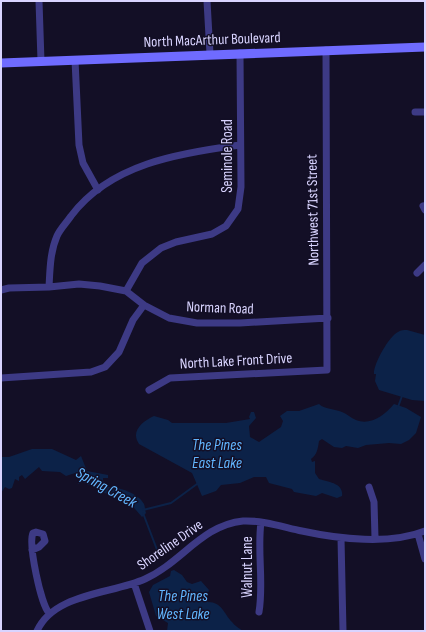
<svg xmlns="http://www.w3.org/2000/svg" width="426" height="632" viewBox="0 0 426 632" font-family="'Sofia Sans Condensed',sans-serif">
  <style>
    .water { fill: #0c2248 }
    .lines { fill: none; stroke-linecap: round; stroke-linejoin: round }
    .stream { stroke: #0c2248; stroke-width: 2 }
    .street { stroke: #3d3a85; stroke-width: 7 }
    .secondary { stroke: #6f6bff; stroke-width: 9 }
    .labels { text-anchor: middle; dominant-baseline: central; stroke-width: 3; stroke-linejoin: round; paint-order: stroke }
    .street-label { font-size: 15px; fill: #d9d4ff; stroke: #130f26 }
    .water-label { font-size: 16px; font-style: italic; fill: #62b6ff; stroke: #130f26 }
  </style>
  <rect width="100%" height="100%" fill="#130f26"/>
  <path class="water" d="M407 330 425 335V401L412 400 379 390 375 381 376 374H374C373 365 389 336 398 332 401 330 404 330 407 330Z
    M319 404C324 409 335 409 342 412 347 414 351 418 356 420 370 426 385 415 394 404L406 408 421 417 416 433 409 440 401 444 389 443 366 445 358 448 346 446 342 448 334 447 322 439 319 441C318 448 317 455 311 459L312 462 315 461V473L319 479C328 482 344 483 342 496L337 498 322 493 316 496 294 492 292 489 269 483 266 477H254L240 483 221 485 216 491 202 496 192 473 139 444C130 431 143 421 154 416L168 420 172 423H226L250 419 249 417 251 412H254L256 418 249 426 250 437 259 442 281 427 283 421 280 416 287 411H299Z
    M32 449H52L76 460 81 456 87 471 108 475V478H103V481L108 487C119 487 138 493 144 504 145 506 145 511 146 513L142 517 129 502 111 496 83 482 78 484 81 477 75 473 66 476 60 472 42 471 39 467 25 479 22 475 19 477V481L15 479 12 488 9 489 5 487 1 493V457H9Z
    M174 570 182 575 187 582 192 584 201 581 209 590 206 598 208 602C222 602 224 614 232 622 235 626 239 628 243 631H167L168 623 156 616 149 592 153 585 170 576 171 571Z"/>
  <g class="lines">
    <path class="stream" d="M398 407 402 396
      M143 510 171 503 197 484
      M143 513 159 555"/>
    <path class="street" d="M39 1 41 61
      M207 1 210 54
      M75 60 79 145 83 163 98 190
      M415 112H425
      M423 206 425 210
      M417 273 425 265
      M49 287C50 270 50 252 57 236 60 229 67 222 71 216 110 164 179 153 240 145
      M1 290 9 288 49 287 79 284 100 286 126 291 144 305 169 318 197 323H240L328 318
      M126 291 142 263 161 248 176 242 212 234 226 226 238 209 241 187 240 53
      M1 378 91 372 105 367 119 352 133 320 144 305
      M149 390 170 378 327 370 326 50
      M369 487 374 502 375 538
      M418 534 425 559
      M341 538 343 631
      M32 550 39 547 45 541 43 534 36 532 33 533C28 544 41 605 49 613
      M134 583 150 631
      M259 612C264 582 257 552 261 522
      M37 631C54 593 112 594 145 579 181 563 202 525 243 521 263 520 283 527 302 531 339 539 390 545 425 531"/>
    <path class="secondary" d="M1 63 425 47"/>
  </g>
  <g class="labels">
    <g class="street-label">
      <text transform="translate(212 40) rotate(-2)">North MacArthur Boulevard</text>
      <text transform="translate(227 156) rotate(-90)">Seminole Road</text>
      <text transform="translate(313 210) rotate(-91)">Northwest 71st Street</text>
      <text transform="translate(220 308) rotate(2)">Norman Road</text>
      <text transform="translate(236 361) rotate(-3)">North Lake Front Drive</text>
      <text transform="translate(170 545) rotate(-35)">Shoreline Drive</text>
      <text transform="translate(247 567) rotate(-90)">Walnut Lane</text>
    </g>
    <g class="water-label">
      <text x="217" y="445">The Pines<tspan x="217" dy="18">East Lake</tspan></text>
      <text transform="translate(106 488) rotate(29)">Spring Creek</text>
      <text x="183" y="596">The Pines<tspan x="183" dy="18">West Lake</tspan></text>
    </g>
  </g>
  <rect width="426" height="632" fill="none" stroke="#d9d4ff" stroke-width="4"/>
</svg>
